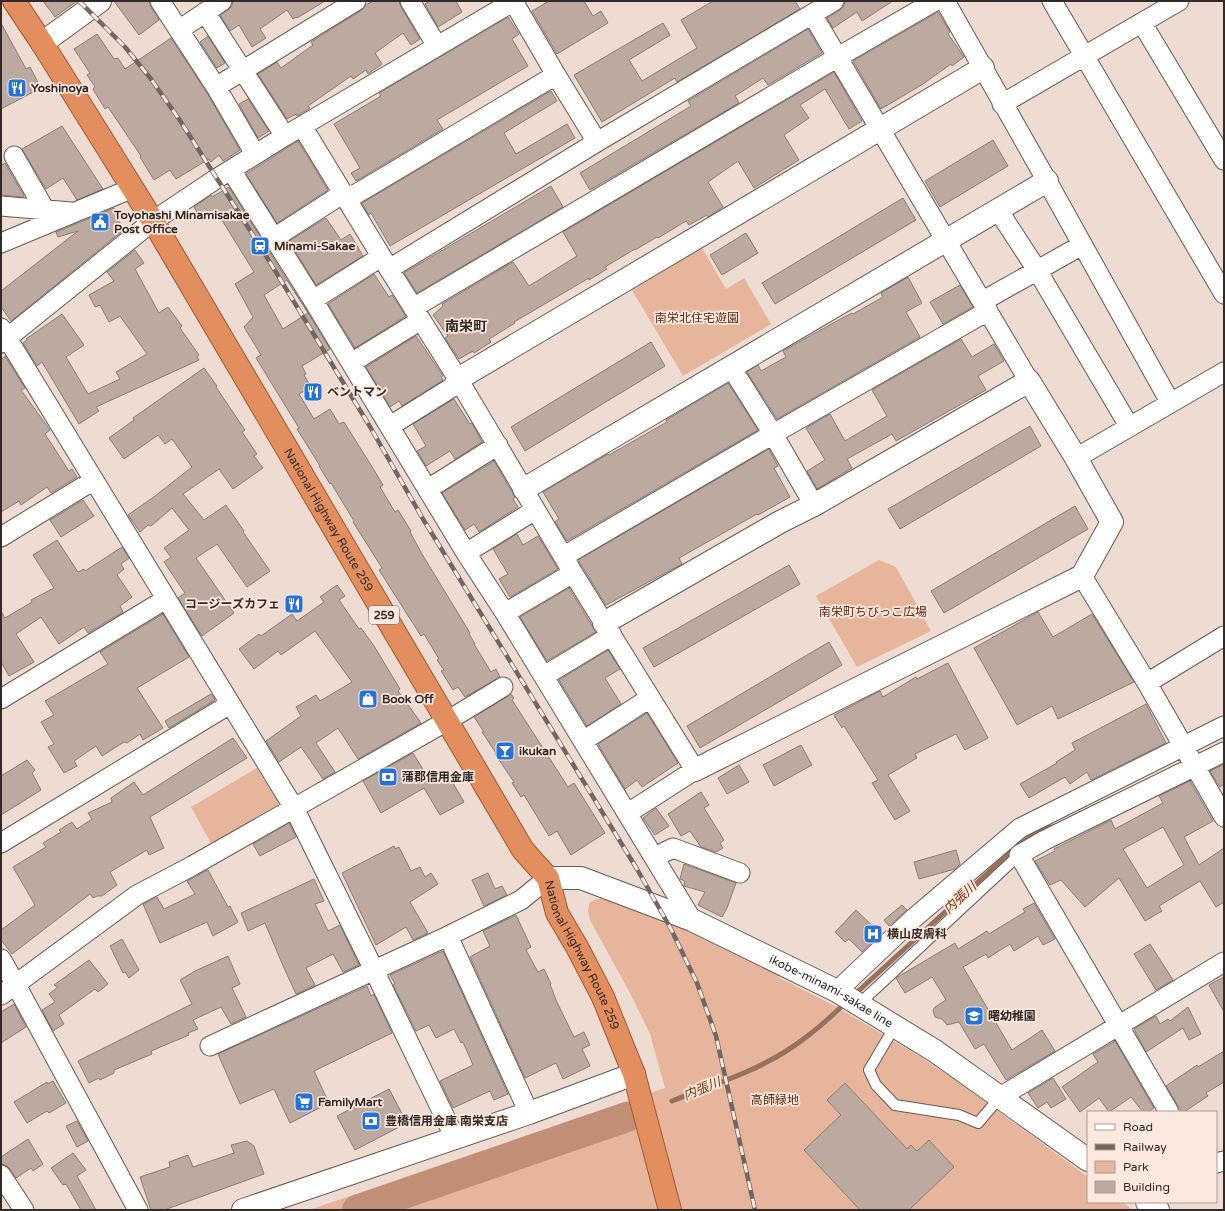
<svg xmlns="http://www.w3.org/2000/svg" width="1225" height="1211" viewBox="0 0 1225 1211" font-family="'Varela Round','Noto Sans JP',sans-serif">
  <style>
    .green { fill: #e6b59c }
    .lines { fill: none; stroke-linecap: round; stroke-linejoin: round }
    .stream { stroke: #96715e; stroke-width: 5 }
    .river { stroke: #c18f76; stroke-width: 30 }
    .building { fill: #bcaaa1; stroke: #8d7c73; fill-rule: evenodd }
    .service-casing { stroke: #695850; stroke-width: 12 }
    .minor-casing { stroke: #695850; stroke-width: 21 }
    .tertiary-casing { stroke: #695850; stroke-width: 24 }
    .secondary-casing { stroke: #695850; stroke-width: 24 }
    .trunk-casing { stroke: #a05931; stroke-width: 24 }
    .service { stroke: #fff; stroke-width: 10 }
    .minor { stroke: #fff; stroke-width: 19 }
    .tertiary { stroke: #fff; stroke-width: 22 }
    .secondary { stroke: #fff; stroke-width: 22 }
    .trunk { stroke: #e28e5e; stroke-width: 22 }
    .rail-casing { stroke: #716661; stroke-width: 4.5 }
    .rail { stroke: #fce8df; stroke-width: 3; stroke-dasharray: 9; stroke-linecap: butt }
    .labels { text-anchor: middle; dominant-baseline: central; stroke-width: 3.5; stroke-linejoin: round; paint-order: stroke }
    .shield { fill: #fce8df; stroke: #6f635e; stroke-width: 1 }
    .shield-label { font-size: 11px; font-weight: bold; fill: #322a27 }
    .poi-label { font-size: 12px; font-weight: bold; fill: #322a27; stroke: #fce8df; text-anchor: start }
    .park-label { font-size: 12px; fill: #592a0d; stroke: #fce8df }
    .street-label { font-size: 12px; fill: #322a27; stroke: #fce8df }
    .water-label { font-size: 13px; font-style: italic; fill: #71330b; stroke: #fce8df }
    .quarter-label { font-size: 14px; font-weight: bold; fill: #322a27; stroke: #fce8df }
  </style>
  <rect width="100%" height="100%" fill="#eedbd2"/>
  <path class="green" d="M702 248 726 289 744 278 771 324 683 376 632 290Z
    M879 560 896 567 931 631 857 667 816 596Z
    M260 766 285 807 213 847 191 807Z
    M605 898 668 921 779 975 778 977 835 1006 919 1056 954 1079 1088 1177V1202H1122L1133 1210H309L665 1088 650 1034 630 993 590 920 588 910 590 902 597 899Z"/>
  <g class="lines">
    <path class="stream" d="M1023 842 1042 829 1053 827
      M854 995 1015 848
      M672 1101C709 1086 749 1074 783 1053 806 1039 826 1022 845 1003"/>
    <path class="river" d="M357 1210 627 1117"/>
  </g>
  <path class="building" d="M43 1H77L55 17Z
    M114 1H149L151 7 159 20 139 35Z
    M233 1H325L297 18 296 17 293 19 287 10 260 29 266 38 252 47 239 25 230 31 220 15 228 10 232 6Z
    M373 1H399L401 7 420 39 411 45 403 33 375 53 382 64 368 74 366 70 353 79 351 76 308 106 310 108 297 116 296 114 287 119 258 74 277 62 281 68 313 45 311 42 362 10 366 5Z
    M430 1H456L462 12 438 27 425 4Z
    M549 1H584L593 16 601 11 608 23 557 54 532 11Z
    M713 1H795L800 9 677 82 675 78 602 122 574 75 663 23 670 35 629 60 642 81 697 48 681 20Z
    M845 1H893L862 21 857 12 833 28 827 18 840 10 844 6Z
    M938 12 950 32 948 34 964 57 952 66 951 64 923 84 881 109 853 61Z
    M508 17 519 34 512 39 528 66 437 120 443 129 356 181 351 173 360 168 334 124 381 96 379 93Z
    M1 23 26 69 30 67 41 88 1 109Z
    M808 29 822 53 768 85 763 78 735 96 739 103 590 190 580 173 691 106 688 101Z
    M97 34 114 59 118 58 125 69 171 38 207 93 240 150 223 161 219 155 211 162 209 159 176 179 170 170 154 180 140 157 141 156 108 107 105 109 93 89 95 87 87 75 90 73 74 49Z
    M208 36 225 63 217 68 200 42Z
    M834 72 862 121 849 129 825 89 800 105 809 118 784 135 799 160 754 188 738 161 708 182 723 207 708 217 707 215 689 225 686 221 658 238 657 237 635 250V249L605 267 607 269 589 280V278L514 322 515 323 489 339 491 342 474 353 473 351 459 359 445 338 448 336 433 315 443 306 442 304 513 262 529 286 577 256 563 232Z
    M551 91 557 101 504 133 516 154 567 124 575 138 390 246 371 213 369 215 362 203Z
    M248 99 269 131 258 138 239 104Z
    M62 126 103 189 77 200 63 178 46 189 22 149Z
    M993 140 1008 166 940 207 925 181Z
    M298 141 328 190 277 223 246 174Z
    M5 163 24 196 22 197 1 195V165Z
    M551 186 563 207 417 293 404 273Z
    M229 187 287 280 264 295 283 329 308 313 287 280 304 306 330 349 302 366 306 374 304 375 311 387 299 394 314 419 330 409 339 424 344 422 374 470 383 485 380 487 395 512 398 510 411 531 410 532 422 554 470 633 469 634 475 644H474L491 672 496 669 500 677 465 697 458 687 453 690 441 671 444 670 437 660 439 659 424 634 421 636 379 570 382 568 353 522 354 521 331 483 330 484 319 466H320L297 429 299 428 256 358 261 355 244 327 253 317 235 284 254 272 217 212 202 221 194 207 211 195 212 197Z
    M903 198 916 220 775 304 762 283Z
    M114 208 119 218 117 219 125 229 11 321 1 307V291L78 231 58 237 56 232Z
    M326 218 341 240 350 234 363 256 316 285 289 241Z
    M746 233 758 253 722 275 710 255Z
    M135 250 144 263 135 269 159 313 168 307 182 326 180 328 199 355 197 357 199 360 96 407 99 411 79 424 42 362 37 366 23 343 27 340 26 339 62 314 84 345 66 357 88 394 120 379 116 372 147 354 120 316 109 322 100 305 95 307 89 295 114 281 107 272Z
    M374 274 389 297 392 295 406 316 355 348 328 304Z
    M908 277 922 303 906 312 920 337 777 419 747 372 758 365 761 371 786 357 783 351 835 322 852 313 853 314 883 297 881 293Z
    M960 285 973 307 943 324 930 302Z
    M416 336 443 376 441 377 443 380 402 406 399 401 390 407 366 367Z
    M961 339 972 357 994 344 1004 361 978 376 986 390 896 441 892 434 847 459 852 468 817 489 807 471 825 460 806 428 830 414 845 441 887 416 872 390Z
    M651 342 665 366 525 451 511 427Z
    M5 356 25 388 21 390 50 430 45 434 69 471 72 469 77 477 51 493 47 487 21 505 19 501 1 512V360Z
    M204 368 217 386 216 387 224 399 245 430 242 432 257 454 254 456 263 468 233 489 219 469 183 494 204 520 226 505 244 531 243 532 270 571 247 587 217 544 196 558 234 613 202 636 178 598 185 593 164 562 171 557 164 548 189 530 172 508 151 526 148 525 140 532 128 515 155 496 192 467 172 439 165 444 158 435 124 459 109 438 134 420 133 418Z
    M728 383 758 430 567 541 555 522 559 519 543 492 608 454 609 455 667 422 666 420Z
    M454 399 470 424 472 423 482 442 455 459 450 451 426 466 417 451 426 446 413 424Z
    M1030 426 1041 446 900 529 888 509Z
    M769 449 778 466 774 468 790 497 758 515 757 514 679 558 682 564 606 605 578 560Z
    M494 461 515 497 513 499 518 507 479 532 474 524 465 530 442 493Z
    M83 500 94 516 61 537 50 520Z
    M1075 506 1088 529 944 613 931 591Z
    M517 534 523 545 538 536 558 569 510 597 499 579 508 574 493 549Z
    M57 540 78 572 84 569 85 571 122 547 129 558 121 564 124 569 117 575 132 597 120 606 123 612 88 633 84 627 59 644 41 617 16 634 34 662 9 676 1 662V611L5 618 32 602 31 600 54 588 33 555Z
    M789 565 800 584 654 667 643 648Z
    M337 585 345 596 339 600 359 629 361 628 374 646 400 689 398 691 421 723 358 759 338 728 316 743 335 772 323 779 301 747 279 762 266 741 301 716 296 707 316 695 320 701 352 682 315 631 281 655 278 651 254 669 239 649 259 634 261 636 292 614 297 621 324 602 320 597Z
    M569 588 596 632 547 661 520 617Z
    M1038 612 1053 637 1092 614 1134 682 1058 719 1052 706 1017 725 974 648Z
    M163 614 189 657 137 688 163 728 143 740 140 734 127 743 124 742 102 756 96 746 74 761 77 766 64 773 48 747 54 744 41 722 54 715 45 701 108 664 100 652Z
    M829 642 842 665 700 748 687 726Z
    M608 650 620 669 605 678 621 704 587 726 559 680Z
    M948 663 988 738 965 750 956 734 915 754 917 758 888 775 910 811 895 820 872 783 878 780 844 726 842 728 834 715 880 691 883 697 916 677 917 679Z
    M211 694 215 700 169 728 165 721Z
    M511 694 514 698 512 700 568 787 574 783 605 833 571 855 557 831 549 836 524 795 521 797 512 783 514 782 495 754 496 753 482 732H484L474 717Z
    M1146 704 1166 743 1091 780 1087 772 1070 784 1065 777 1029 798 1020 784 1057 763 1056 762 1075 750 1072 743Z
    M647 713 678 763 642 787 637 780 625 789 598 744Z
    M233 738 247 758 150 817 164 848 149 855 147 850 110 872 117 885 102 896H97L93 898 90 894 12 954 1 940V930L35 905 13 867 46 847 43 843 61 832 59 830 72 822 77 829 92 819 88 813 112 802 111 798 134 782 143 795Z
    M801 745 812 765 774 786 763 765Z
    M413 753 430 781 446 771 464 802 440 815 424 788 381 813 363 781Z
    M27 760 35 770 32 773 41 790 1 815V776Z
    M1224 764V784L1220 787 1210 771Z
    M739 765 749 782 727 794 718 778Z
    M1190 781 1213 821 1184 837 1199 865 1224 848V902L1216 907 1200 881 1159 906 1162 911 1145 921 1119 878 1085 907 1061 880 1050 885 1035 861 1055 851 1054 849 1111 820 1115 829 1163 803 1159 796ZM1163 827 1184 865 1147 888 1123 849Z
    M701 792 709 805 704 808 724 840 720 843 723 848 716 852 701 847 690 831 681 836 668 814Z
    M656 808 669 826 655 835 643 818Z
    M289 823 296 837 260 856 253 844Z
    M394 846 395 849 399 847 411 871 420 867 425 877 431 873 438 884 410 902 428 933 413 940 406 927 376 945 342 873Z
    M956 850 960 864 955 869 919 879 914 862Z
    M684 864 736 883 727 908 722 917 698 905 705 892 684 886 685 881 680 879Z
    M208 870 228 907 230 906 238 922 213 936 207 922 160 943 143 904 157 897 164 909 195 894 187 881Z
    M488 873 495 889 502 886 507 895 484 906 472 880Z
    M314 879 324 901 315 904 328 931 340 925 359 965 343 972 333 954 306 968 315 985 296 994 284 968 265 923 248 931 241 913Z
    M1034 903 1055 939 1043 945 1038 936 1014 951 1010 944 988 958 986 954 963 967 1012 1050 1042 1030 1055 1051 1006 1080 984 1044 975 1049 959 1022 947 1025 942 1019 935 1017 933 1010 935 1007 946 1000 932 977 905 993 896 978 955 943 958 949 987 931 989 934 1025 912 1023 909Z
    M902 905 907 910 889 926 884 920Z
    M856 910 881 934 862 952 849 939 845 942 835 932Z
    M516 915 531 947 526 950 538 972 544 969 551 984H550L556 1000 574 1037 584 1032 590 1045 582 1049 590 1066 563 1079 556 1063 525 1078 470 957 490 946 483 931Z
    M122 939 139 970 129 978 125 972 123 973 110 946Z
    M1150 944 1173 980 1156 990 1134 954Z
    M443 951 508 1094 494 1100 490 1091 453 1108 440 1081 473 1065 463 1042 461 1043 454 1029 436 1038 429 1025 416 1031 393 985 395 984 390 975Z
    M228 956 240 984 232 988 246 1017 231 1024 221 1007 193 1020 198 1029 188 1033 189 1035 151 1051 152 1054 114 1070V1073L100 1080 99 1078 89 1083 78 1061 192 1004 180 980 195 971Z
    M89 960 108 984 98 992 95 989 59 1015 64 1024 53 1031 42 1010 55 1002 49 994 58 987 54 985Z
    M1224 977V1012L1209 985Z
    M367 986 371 996 374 994 392 1033 314 1071 329 1103 290 1123 274 1089 240 1104 218 1054Z
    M14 1004 26 1027 1 1043V1012Z
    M1188 1007 1201 1034 1189 1040 1183 1028 1146 1052 1134 1029 1156 1016 1160 1024 1168 1019 1170 1021Z
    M1115 1041 1154 1108 1148 1112H1143L1131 1097 1109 1112 1099 1098 1080 1112 1062 1087 1098 1062 1093 1054Z
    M1224 1051V1082L1206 1093 1208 1096 1184 1112H1182L1166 1086 1197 1065 1198 1067Z
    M1053 1078 1066 1099 1051 1108 1047 1102 1038 1108 1028 1093Z
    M53 1081 66 1103 49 1113 47 1111 27 1123 14 1102 47 1082V1084Z
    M845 1083 907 1149 911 1145 917 1151 929 1140 954 1167 909 1210H860L804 1150 841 1115 827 1100Z
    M389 1089 407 1123 355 1150 337 1116Z
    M77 1121 88 1141 77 1147 66 1126Z
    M28 1139 43 1164 33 1171 31 1168 16 1178 10 1169 6 1165 1 1164V1157Z
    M247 1141 254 1146 264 1174 164 1210H151L140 1177 170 1167 169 1162 188 1155 193 1167 234 1153 231 1145Z
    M73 1153 86 1170 77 1176 96 1210H81L66 1184 63 1185 51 1168Z"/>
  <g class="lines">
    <defs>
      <path id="service" d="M859 1004 1019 855
        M895 1026 869 1070 876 1085 895 1105 959 1115 978 1123 1000 1097"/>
      <path id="minor" d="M160 1 216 87 255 154
        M410 1 437 46
        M513 1 556 75 597 142
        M945 1 1047 181 1170 402
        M1052 1 1224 294
        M205 12 285 136
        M812 14 1029 381
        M1142 23 1224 160
        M179 30 222 1
        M216 87 356 1
        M1002 104 1179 1
        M302 126 389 269 458 379 573 573 695 770 628 813
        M14 156 45 210
        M231 170 313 300 466 553 505 613 692 920
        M1 206 71 212
        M998 210 1037 270 1129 426
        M274 238 336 198 356 194 556 75
        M1 243 133 188
        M389 269 597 142 834 1
        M313 300 381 257
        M983 301 1082 245
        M413 308 838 57 935 1
        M1 328 294 808 374 970 455 1138
        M1 343 153 221 216 179 285 136 514 1
        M351 363 421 320
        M731 367 773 434 814 505
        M390 426 451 388 458 379
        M1076 458 1224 372
        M428 489 498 445
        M1 537 94 480
        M466 553 535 510
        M564 556 773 434 988 311
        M1082 576 1147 683 1224 817
        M505 613 573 573
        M544 676 612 635
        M1147 683 1224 636
        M1 699 166 599
        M583 741 650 698
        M1 843 230 704
        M655 857 673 848 740 873
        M448 936 529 1113
        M1 959 16 985 138 1210
        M837 991 914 918 1020 828 1224 726
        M1 995 137 895 192 866 447 721 503 687
        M210 1046 448 936 521 900 548 878
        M1000 1097 1224 962
        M1169 1112 1019 855 1045 840 1224 752
        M1216 1163 1224 1161
        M1 1175 24 1210"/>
      <path id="tertiary" d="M458 379 983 68
        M524 489 1047 181
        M604 623 780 522 814 505 1029 381 1076 458 1112 522 1082 576 695 770
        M243 1210 529 1113 634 1074"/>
      <g id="secondary">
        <path d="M42 43 100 1"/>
        <path id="s1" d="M548 878H581L692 920 837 991 935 1051 1088 1160"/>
        <path d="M1147 1202 1158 1210"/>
      </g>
      <g id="trunk">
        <path id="s2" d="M14 1 42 43 153 221 523 850 548 878 557 913 577 947 603 997 634 1074 670 1210"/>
      </g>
    </defs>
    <use href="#service" class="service-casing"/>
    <use href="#minor" class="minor-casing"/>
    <use href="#tertiary" class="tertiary-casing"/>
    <use href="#secondary" class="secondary-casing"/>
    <use href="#trunk" class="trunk-casing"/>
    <use href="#service" class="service"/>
    <use href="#minor" class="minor"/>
    <use href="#tertiary" class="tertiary"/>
    <use href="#secondary" class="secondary"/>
    <use href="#trunk" class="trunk"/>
    <defs>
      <path id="rail" d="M79 1 125 47 151 79 179 119 260 246 369 425 423 519 637 869 671 929 697 983 716 1036 755 1210"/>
    </defs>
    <use href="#rail" class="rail-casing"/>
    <use href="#rail" class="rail"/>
  </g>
  <defs>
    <symbol id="restaurant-square" viewBox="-11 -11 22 22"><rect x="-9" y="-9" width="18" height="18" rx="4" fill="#2371dc" stroke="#fce8df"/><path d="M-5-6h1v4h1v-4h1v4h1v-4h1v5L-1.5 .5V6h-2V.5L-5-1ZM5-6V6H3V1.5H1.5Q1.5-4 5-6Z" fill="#fff"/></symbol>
    <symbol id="civic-square" viewBox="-11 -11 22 22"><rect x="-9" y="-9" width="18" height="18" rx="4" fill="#2371dc" stroke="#fce8df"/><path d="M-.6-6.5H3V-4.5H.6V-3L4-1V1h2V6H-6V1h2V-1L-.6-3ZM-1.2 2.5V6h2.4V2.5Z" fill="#fff"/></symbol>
    <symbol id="station-square" viewBox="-11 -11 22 22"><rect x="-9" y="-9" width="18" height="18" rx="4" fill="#2371dc" stroke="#fce8df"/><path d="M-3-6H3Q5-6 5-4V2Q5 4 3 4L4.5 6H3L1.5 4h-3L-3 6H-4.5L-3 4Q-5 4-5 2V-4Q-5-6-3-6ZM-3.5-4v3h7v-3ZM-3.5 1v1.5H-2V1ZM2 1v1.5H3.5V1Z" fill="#fff"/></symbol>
    <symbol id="shop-square" viewBox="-11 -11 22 22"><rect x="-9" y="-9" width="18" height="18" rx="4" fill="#2371dc" stroke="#fce8df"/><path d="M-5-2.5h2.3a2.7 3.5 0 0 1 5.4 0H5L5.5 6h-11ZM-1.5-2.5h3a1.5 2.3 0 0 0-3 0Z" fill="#fff"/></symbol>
    <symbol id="bar-square" viewBox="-11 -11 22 22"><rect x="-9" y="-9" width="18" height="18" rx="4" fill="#2371dc" stroke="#fce8df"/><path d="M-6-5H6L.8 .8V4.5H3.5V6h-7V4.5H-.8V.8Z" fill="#fff"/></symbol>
    <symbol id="bank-square" viewBox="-11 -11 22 22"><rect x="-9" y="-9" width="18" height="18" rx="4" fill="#2371dc" stroke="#fce8df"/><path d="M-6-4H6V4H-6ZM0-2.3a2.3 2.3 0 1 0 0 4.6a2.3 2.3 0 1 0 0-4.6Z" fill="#fff"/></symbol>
    <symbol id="hospital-square" viewBox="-11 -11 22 22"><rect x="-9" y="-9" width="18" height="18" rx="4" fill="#2371dc" stroke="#fce8df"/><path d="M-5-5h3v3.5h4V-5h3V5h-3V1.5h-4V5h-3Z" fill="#fff"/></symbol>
    <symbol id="school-square" viewBox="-11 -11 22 22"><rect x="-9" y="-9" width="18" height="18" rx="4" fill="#2371dc" stroke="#fce8df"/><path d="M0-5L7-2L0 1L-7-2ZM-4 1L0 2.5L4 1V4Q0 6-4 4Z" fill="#fff"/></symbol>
    <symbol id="supermarket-square" viewBox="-11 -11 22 22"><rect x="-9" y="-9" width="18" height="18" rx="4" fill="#2371dc" stroke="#fce8df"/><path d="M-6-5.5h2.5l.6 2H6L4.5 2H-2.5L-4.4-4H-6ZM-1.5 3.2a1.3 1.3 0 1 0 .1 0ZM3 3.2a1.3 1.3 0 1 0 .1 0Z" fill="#fff"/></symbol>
  </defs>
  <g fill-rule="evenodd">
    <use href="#restaurant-square" x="6" y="77" width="22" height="22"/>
    <use href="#civic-square" x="89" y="211" width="22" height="22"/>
    <use href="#station-square" x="249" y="235" width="22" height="22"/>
    <use href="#restaurant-square" x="302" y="381" width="22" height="22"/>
    <use href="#restaurant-square" x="283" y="593" width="22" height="22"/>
    <use href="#shop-square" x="357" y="688" width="22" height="22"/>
    <use href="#bar-square" x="494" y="740" width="22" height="22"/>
    <use href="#bank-square" x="377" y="766" width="22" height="22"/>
    <use href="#hospital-square" x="862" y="923" width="22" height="22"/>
    <use href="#school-square" x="963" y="1005" width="22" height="22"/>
    <use href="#supermarket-square" x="293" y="1091" width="22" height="22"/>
    <use href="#bank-square" x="360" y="1110" width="22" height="22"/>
  </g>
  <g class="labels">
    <rect class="shield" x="369" y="606" width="30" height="18" rx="3"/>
    <g class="shield-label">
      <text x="384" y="615">259</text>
    </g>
    <g class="poi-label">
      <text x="31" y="88">Yoshinoya</text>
      <text x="114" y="215">Toyohashi Minamisakae<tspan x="114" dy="14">Post Office</tspan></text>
      <text x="274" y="246">Minami-Sakae</text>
      <text x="327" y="392">ベントマン</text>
      <text x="280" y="604" text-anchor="end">コージーズカフェ</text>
      <text x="382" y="699">Book Off</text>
      <text x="519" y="751">ikukan</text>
      <text x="402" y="777">蒲郡信用金庫</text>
      <text x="887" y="934">横山皮膚科</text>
      <text x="988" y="1016">曙幼稚園</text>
      <text x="318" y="1102">FamilyMart</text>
      <text x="385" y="1121">豊橋信用金庫 南栄支店</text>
    </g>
    <g class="park-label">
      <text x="697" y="318">南栄北住宅遊園</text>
      <text x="873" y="612">南栄町ちびっこ広場</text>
      <text x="775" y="1100">高師緑地</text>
    </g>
    <g class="street-label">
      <text stroke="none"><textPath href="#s2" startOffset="607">National Highway Route 259</textPath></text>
      <text stroke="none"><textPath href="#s2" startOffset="1112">National Highway Route 259</textPath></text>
      <text stroke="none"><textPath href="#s1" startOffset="308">ikobe-minami-sakae line</textPath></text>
    </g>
    <g class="water-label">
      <text transform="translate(960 898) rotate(-43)">内張川</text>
      <text transform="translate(702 1089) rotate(-22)">内張川</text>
    </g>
    <g class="quarter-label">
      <text x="466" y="326">南栄町</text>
    </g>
  </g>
  <rect width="1225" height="1211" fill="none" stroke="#322a27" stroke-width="4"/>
  <rect x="1087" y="1111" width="130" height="92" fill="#fce8df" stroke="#ab9c95"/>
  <rect x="1095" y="1124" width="20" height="6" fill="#ffffff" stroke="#ab9c95"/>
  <text x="1123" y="1131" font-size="12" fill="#322a27">Road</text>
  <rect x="1095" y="1144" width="20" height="6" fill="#716661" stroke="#ab9c95"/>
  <text x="1123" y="1151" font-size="12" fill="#322a27">Railway</text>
  <rect x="1095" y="1161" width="20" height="12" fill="#e6b59c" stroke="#ab9c95"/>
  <text x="1123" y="1171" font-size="12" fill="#322a27">Park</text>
  <rect x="1095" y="1181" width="20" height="12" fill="#bcaaa1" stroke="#ab9c95"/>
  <text x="1123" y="1191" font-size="12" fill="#322a27">Building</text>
</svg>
